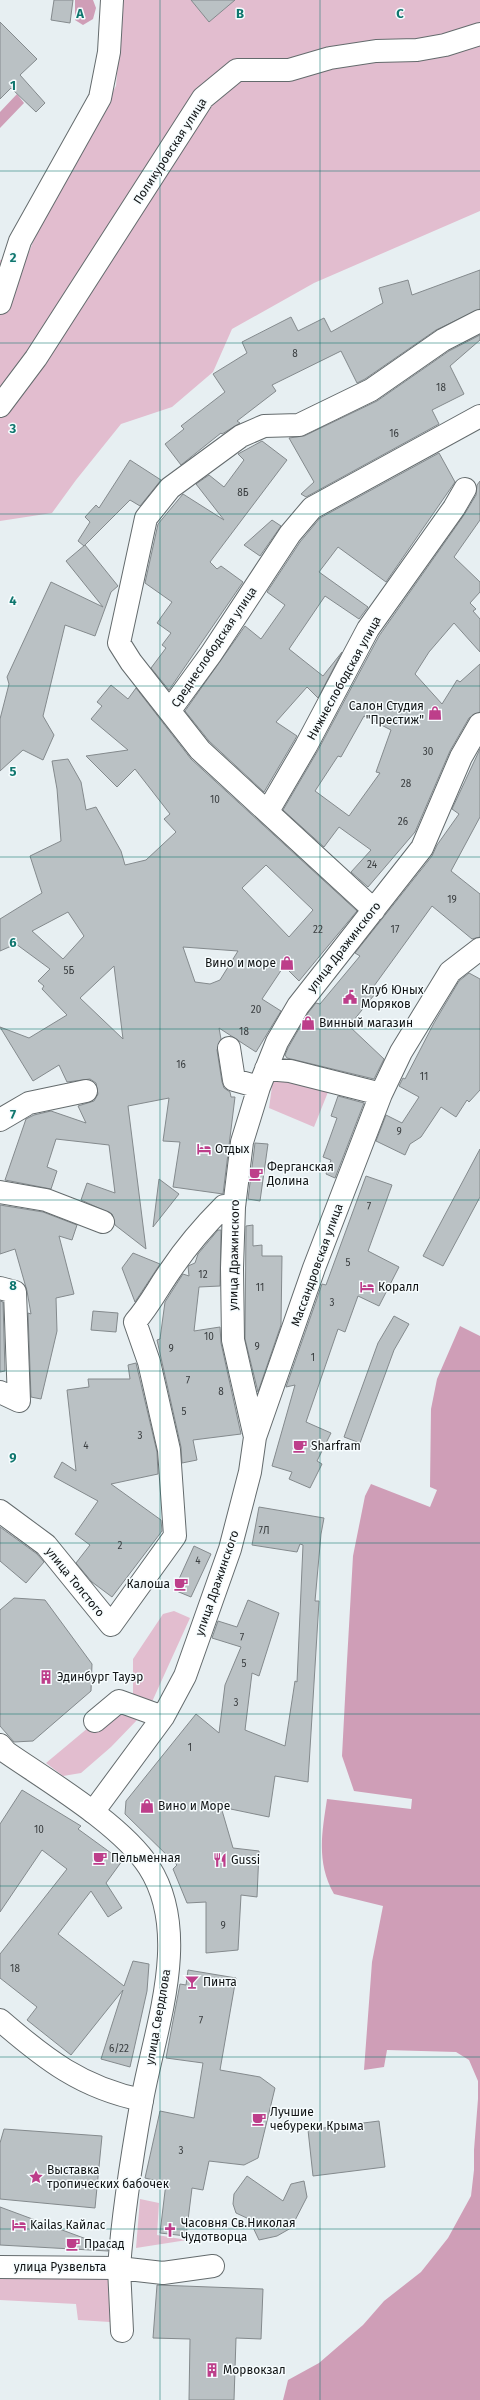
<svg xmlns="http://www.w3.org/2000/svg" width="480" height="2400" viewBox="0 0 480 2400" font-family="'Fira Sans',sans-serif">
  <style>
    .green { fill: #e2bdcf }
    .water { fill: #cf9eb7 }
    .building { fill: #bac1c4; stroke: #848a8d; fill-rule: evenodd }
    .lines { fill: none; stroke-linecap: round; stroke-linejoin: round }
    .minor-casing { stroke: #646b6d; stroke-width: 24 }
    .major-casing { stroke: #646b6d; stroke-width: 24 }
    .minor { stroke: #fff; stroke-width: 22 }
    .major { stroke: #fff; stroke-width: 22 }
    .grid { fill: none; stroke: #0f766e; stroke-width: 1; stroke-opacity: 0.55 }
    .labels { text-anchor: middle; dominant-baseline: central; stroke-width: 3; stroke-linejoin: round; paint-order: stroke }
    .number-label { font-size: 10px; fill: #3a3e40 }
    .street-label { font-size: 12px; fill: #101314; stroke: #f6fcfe }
    .poi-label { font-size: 12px; fill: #101314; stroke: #f6fcfe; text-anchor: start }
    .grid-label { font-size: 13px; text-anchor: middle; font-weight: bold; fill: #0f766e; stroke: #f6fcfe; stroke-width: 3; stroke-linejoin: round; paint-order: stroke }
  </style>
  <rect width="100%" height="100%" fill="#e7eff2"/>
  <path class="green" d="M123 0H480V211L314 283 232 329 213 372 172 407 121 424 76 480 52 513 0 521V260L28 254 53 195 116 86Z
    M274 1072 330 1087 314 1127 269 1108Z
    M174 1611 190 1618 151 1704 133 1694V1659L163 1614Z
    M119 1702 138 1719 111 1747 81 1773 63 1776 46 1763Z
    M140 2199 159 2203 157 2235 187 2240 136 2248Z
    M0 2274 108 2276 110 2322 78 2320 76 2304 0 2300Z"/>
  <path class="water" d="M75 0H93L96 8 93 19 83 25 75 20Z
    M17 94 24 103 0 128V112Z
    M460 1326 480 1336V2400H283L288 2380 319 2363 363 2325 384 2301 421 2272 448 2238 471 2196 474 2170V2150L478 2099V2081L469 2060 456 2052 387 2050 384 2067 364 2070 372 1962 383 1906 334 1894C316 1862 322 1833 327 1799L411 1809 412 1799 354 1791 342 1756 347 1661 353 1556 365 1496 371 1484 430 1507 437 1490 430 1487 431 1409 437 1379Z"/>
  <path class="building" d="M54 0H73L70 23 51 20Z
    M191 0H235L209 22Z
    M0 22 37 59 20 75 45 103 36 112 11 88 0 99Z
    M480 270V309L436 330 365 379 357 383 341 351 272 385 276 391 237 421 240 423 222 434 221 433 181 465 165 444 184 429 181 426 225 392 213 374 247 353 242 342 291 317 298 331 324 318 331 332 383 303 379 288 408 280 412 295Z
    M480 335V340L450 366 464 394 432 410 439 424 306 497 301 494 314 482 289 438 304 436 377 401 449 351Z
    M262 441 287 460 210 562 217 569 221 566 243 582 169 690 151 668 166 648 162 645 171 633 157 623 172 602 145 583 158 524 183 494 224 520 196 484 209 475 224 487 244 460 238 454Z
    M439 453 455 482 386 582 338 547 319 572 368 607 359 619 325 596 289 649 323 676 342 652 318 698 307 687 276 722 297 736 264 792 209 741 185 711 245 626 261 639 285 605 267 592 300 542 320 518Z
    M130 460 161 480 140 506 130 500 84 546 78 541 90 522 85 517 96 505 99 508Z
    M480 481V520L454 557 480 582V592L470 603 476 609 473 611 480 619V652L454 623 429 652 415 674 442 704 457 680 460 682 480 664V712L469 718 450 751 415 832 368 887 351 872 371 850 339 827 324 847 283 810 317 752 379 636 464 515 476 495 477 485ZM364 716 391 730 376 772 380 773 349 816 315 791 338 756 341 757Z
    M272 520 281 526 260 556 244 545Z
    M85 545 118 586 111 592 95 636 65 625 43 716 54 735 43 760 23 750 0 771V719L9 684 7 677 51 582 103 607 66 561Z
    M111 685 128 699 136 688 191 759 357 911 299 981 284 966 262 999 281 1011 256 1052 219 1028 221 1039 217 1050 222 1082 224 1088 230 1092 231 1097H235L223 1194 173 1187 180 1142 163 1141 169 1098 128 1106 146 1249 115 1225 112 1214 81 1200 87 1183 115 1193 109 1145 56 1139 47 1167 57 1171 51 1189 5 1180 26 1119 34 1115 51 1111 86 1123 78 1106 94 1101 98 1094 96 1083 90 1079 67 1082 59 1065 33 1081 0 1027 29 1038 67 1015 42 989 44 986 38 981 50 969 16 944 0 951V919L42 893 30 856 61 841 57 789 52 761 68 759 81 782 86 810 96 807 121 851 125 865 146 860 176 832 164 819 170 814 135 769 117 787 86 756 128 750 91 719 102 706 97 702ZM266 865 313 910 289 937 242 888ZM68 912 84 936 63 959 32 931ZM183 947 238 951 220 980 210 984 195 982ZM114 966 123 1039 80 998Z
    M480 749V817L451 871 480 894V937L472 939 432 906 374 986 379 989 349 1026 384 1059 374 1079 287 1058 285 1055 288 1048 308 1013 316 1003 320 1004 360 956 355 953 432 856 437 845 459 814 452 809Z
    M469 973 480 979V1090L469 1102 467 1100 456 1117 441 1107 421 1137 410 1144 405 1155 376 1141 386 1115 402 1123 419 1097 399 1086 403 1078 405 1079 434 1023 459 981Z
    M338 1096 364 1103 335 1178 326 1174 331 1160 323 1157 337 1118 331 1116Z
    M255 1143 268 1144 260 1201 248 1199Z
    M480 1149V1197L443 1266 423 1256Z
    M366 1176 392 1185 368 1251 399 1267 379 1306 358 1296 345 1332 338 1329 306 1422 331 1433 317 1461 322 1464 310 1488 289 1479 292 1472 272 1466 295 1385 286 1387 322 1284 326 1285Z
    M159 1179 179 1194 153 1227Z
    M0 1205 43 1212 77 1225 72 1240 59 1236 74 1294 56 1298 57 1331 41 1399 31 1397 28 1313 31 1314 27 1291 15 1249 0 1254Z
    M253 1225V1246L262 1245V1256H282L281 1325 258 1392 245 1339 246 1226Z
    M218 1230H221L220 1286 199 1287 194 1331 220 1327 221 1343 241 1434 193 1440 197 1460 182 1463 181 1447 157 1340 160 1339 165 1302 183 1274 189 1276 188 1266 195 1263 198 1254Z
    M133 1253 160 1264 135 1302 122 1268Z
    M0 1301 3 1302 5 1371 0 1372Z
    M93 1311 118 1313 116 1332 91 1330Z
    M394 1316 409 1324 394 1350 360 1443 344 1437 378 1343Z
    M136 1363 157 1452 158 1474 111 1484 161 1520 162 1531 112 1597 92 1582 76 1563 90 1545 75 1534 98 1501 54 1477 62 1462 76 1471 67 1390 89 1387 88 1379H130L128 1365Z
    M259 1507 324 1518 321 1534 315 1601H319L308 1782 275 1776 269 1817 221 1807 233 1848 259 1851 257 1897 241 1895 238 1950 206 1953V1902L187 1903 173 1869 177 1865 125 1814 126 1801 196 1714 219 1733 225 1685 241 1647 212 1638 218 1621 237 1627 248 1600 279 1613 259 1676 252 1673 245 1730 285 1746 295 1681 297 1682 303 1545 300 1544 297 1552 252 1545Z
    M0 1527 37 1554 44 1562 26 1583 0 1561Z
    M194 1546 211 1554 191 1597 174 1590Z
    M14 1598 45 1600 92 1664 91 1691 33 1741 14 1742 0 1726V1610Z
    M22 1790 81 1826 78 1829 122 1861 106 1883 122 1908 108 1917 91 1891 58 1934 124 1986 133 1961 149 1964 147 1991 130 2067 101 2059 123 1990 71 2055 27 2020 37 2007 0 1978V1954L67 1869 42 1850 0 1912V1824Z
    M188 1970 236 1978 220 2070 260 2077 275 2088 258 2158 244 2165 209 2161 203 2190 192 2188 186 2236 160 2233 166 2183 145 2178 160 2111 194 2118 203 2063 166 2058 180 1984 186 1985Z
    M379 2121 385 2167 313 2176 308 2130Z
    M4 2129 102 2136 95 2208 0 2199V2143Z
    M247 2176 283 2201 291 2184 304 2181 307 2197 291 2228 277 2236 259 2240 249 2219 236 2213 233 2204 234 2194Z
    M0 2207 108 2247V2251L0 2245Z
    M157 2285 263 2289 261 2339 236 2338 234 2400H189L190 2339 153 2338Z"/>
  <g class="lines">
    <defs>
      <path id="minor" d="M0 303 20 241 100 98 109 52 112 0
        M0 406 36 358 203 98 237 70H289L330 58 376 51 417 50 445 45 480 34
        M170 710 211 654 290 534 312 508 480 416
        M268 811 306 746 368 629 454 508 465 489
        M374 910 200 750 131 662 119 643 146 518 170 488 241 436 264 426 299 425 371 390 443 340 480 321
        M229 1048 234 1080 259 1087
        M266 1069 290 1071 381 1094
        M0 1120 29 1103 86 1091
        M0 1192 46 1200 103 1222
        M0 1288 15 1292 19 1401 0 1392
        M255 1437 314 1268 381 1094 401 1052 450 972 480 949
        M0 1511 46 1545 111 1625 175 1536 169 1450 149 1362 135 1322C149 1306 158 1288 170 1271 186 1247 204 1226 224 1206L234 1207
        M95 1721 119 1701 163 1717
        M93 1812 163 1717 185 1676 230 1549 250 1472 255 1437 233 1340 232 1268 234 1207 242 1142 259 1087 277 1042 298 1006 422 848 461 757 480 724
        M0 2020C45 2059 82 2088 142 2100
        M122 2331 119 2268 163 2273 213 2266"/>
      <path id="major" d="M0 1745 6 1752C48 1781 122 1825 149 1867 192 1934 155 2028 142 2100 132 2156 123 2211 119 2268L0 2267"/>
    </defs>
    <use href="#minor" class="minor-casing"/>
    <use href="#major" class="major-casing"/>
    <use href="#minor" class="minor"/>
    <use href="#major" class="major"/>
  </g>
  <path class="grid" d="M160 0V2400M320 0V2400M0 171H480M0 343H480M0 514H480M0 686H480M0 857H480M0 1029H480M0 1200H480M0 1371H480M0 1543H480M0 1714H480M0 1886H480M0 2057H480M0 2229H480"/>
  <defs>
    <symbol id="shop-bare" viewBox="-9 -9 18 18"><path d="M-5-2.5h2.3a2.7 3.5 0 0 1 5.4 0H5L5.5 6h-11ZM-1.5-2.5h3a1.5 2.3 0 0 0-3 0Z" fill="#bd3e8a" stroke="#f6fcfe" stroke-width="2.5" paint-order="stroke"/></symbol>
    <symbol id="civic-bare" viewBox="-9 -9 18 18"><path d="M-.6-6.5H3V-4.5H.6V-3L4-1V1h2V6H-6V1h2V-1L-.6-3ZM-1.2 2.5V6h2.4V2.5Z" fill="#bd3e8a" stroke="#f6fcfe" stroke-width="2.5" paint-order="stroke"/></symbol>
    <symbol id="hotel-bare" viewBox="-9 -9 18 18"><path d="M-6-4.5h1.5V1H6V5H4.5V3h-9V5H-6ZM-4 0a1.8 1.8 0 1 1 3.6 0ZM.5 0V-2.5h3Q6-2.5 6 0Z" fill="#bd3e8a" stroke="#f6fcfe" stroke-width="2.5" paint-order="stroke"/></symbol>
    <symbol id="cafe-bare" viewBox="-9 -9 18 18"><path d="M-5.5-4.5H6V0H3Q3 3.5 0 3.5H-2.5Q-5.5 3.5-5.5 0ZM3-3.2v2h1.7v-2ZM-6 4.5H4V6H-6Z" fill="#bd3e8a" stroke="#f6fcfe" stroke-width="2.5" paint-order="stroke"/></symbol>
    <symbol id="building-bare" viewBox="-9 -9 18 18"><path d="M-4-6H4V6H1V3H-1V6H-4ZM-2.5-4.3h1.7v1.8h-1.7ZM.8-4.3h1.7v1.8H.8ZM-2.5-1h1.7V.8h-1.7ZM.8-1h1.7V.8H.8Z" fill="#bd3e8a" stroke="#f6fcfe" stroke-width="2.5" paint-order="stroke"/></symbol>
    <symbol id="restaurant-bare" viewBox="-9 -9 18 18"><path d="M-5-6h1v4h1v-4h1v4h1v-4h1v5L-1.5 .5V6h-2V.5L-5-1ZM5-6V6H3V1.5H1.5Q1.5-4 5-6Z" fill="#bd3e8a" stroke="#f6fcfe" stroke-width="2.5" paint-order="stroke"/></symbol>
    <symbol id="bar-bare" viewBox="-9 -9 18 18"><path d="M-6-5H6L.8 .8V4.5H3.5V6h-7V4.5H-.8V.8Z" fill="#bd3e8a" stroke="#f6fcfe" stroke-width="2.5" paint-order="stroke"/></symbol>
    <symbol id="sight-bare" viewBox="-9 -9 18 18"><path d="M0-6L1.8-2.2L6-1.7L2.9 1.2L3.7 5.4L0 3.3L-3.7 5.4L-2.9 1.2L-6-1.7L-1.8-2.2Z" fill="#bd3e8a" stroke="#f6fcfe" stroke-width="2.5" paint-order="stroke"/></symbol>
    <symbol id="church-bare" viewBox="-9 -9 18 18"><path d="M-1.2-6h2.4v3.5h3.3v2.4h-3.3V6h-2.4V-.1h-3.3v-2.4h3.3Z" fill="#bd3e8a" stroke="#f6fcfe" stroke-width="2.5" paint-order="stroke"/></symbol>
  </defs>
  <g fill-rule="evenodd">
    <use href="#shop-bare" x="425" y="703" width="20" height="20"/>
    <use href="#shop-bare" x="277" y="953" width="20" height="20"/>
    <use href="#civic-bare" x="340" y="987" width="20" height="20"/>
    <use href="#shop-bare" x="298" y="1013" width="20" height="20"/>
    <use href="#hotel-bare" x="194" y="1139" width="20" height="20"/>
    <use href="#cafe-bare" x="246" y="1164" width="20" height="20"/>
    <use href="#hotel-bare" x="357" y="1277" width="20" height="20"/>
    <use href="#cafe-bare" x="290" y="1436" width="20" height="20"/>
    <use href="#cafe-bare" x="171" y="1574" width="20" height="20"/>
    <use href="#building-bare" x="36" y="1667" width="20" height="20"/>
    <use href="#shop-bare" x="137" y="1796" width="20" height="20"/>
    <use href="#cafe-bare" x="90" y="1848" width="20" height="20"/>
    <use href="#restaurant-bare" x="210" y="1850" width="20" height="20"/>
    <use href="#bar-bare" x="182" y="1972" width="20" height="20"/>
    <use href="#cafe-bare" x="249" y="2109" width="20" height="20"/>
    <use href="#sight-bare" x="26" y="2167" width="20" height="20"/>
    <use href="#hotel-bare" x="9" y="2215" width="20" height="20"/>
    <use href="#church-bare" x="160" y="2220" width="20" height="20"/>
    <use href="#cafe-bare" x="63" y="2234" width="20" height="20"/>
    <use href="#building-bare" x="202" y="2360" width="20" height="20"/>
  </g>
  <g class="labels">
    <g class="number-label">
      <text x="295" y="354">8</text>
      <text x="441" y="388">18</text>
      <text x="394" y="434">16</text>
      <text x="243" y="493">8Б</text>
      <text x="428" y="752">30</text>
      <text x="406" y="784">28</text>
      <text x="215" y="800">10</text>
      <text x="403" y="822">26</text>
      <text x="372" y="865">24</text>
      <text x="452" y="900">19</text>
      <text x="318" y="930">22</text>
      <text x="395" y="930">17</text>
      <text x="69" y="971">5Б</text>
      <text x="256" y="1010">20</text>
      <text x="244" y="1032">18</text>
      <text x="181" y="1065">16</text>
      <text x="424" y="1077">11</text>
      <text x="399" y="1132">9</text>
      <text x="369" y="1207">7</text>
      <text x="348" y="1263">5</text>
      <text x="203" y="1275">12</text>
      <text x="260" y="1288">11</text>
      <text x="332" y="1303">3</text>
      <text x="209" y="1337">10</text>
      <text x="257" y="1347">9</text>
      <text x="171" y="1349">9</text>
      <text x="313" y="1358">1</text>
      <text x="188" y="1381">7</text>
      <text x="221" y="1392">8</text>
      <text x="184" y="1412">5</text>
      <text x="140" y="1436">3</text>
      <text x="86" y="1446">4</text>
      <text x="264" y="1531">7Л</text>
      <text x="120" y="1546">2</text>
      <text x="198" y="1561">4</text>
      <text x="242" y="1638">7</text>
      <text x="244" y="1664">5</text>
      <text x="236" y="1703">3</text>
      <text x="190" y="1748">1</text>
      <text x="39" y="1830">10</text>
      <text x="223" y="1926">9</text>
      <text x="15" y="1969">18</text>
      <text x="201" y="2021">7</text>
      <text x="119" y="2049">6/22</text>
      <text x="181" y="2151">3</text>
    </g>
    <g class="street-label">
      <text transform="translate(170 151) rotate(-57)">Поликуровская улица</text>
      <text transform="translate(214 647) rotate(-56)">Среднеслободская улица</text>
      <text transform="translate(344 678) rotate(-61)">Нижнеслободская улица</text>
      <text transform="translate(344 947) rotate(-52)">улица Дражинского</text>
      <text transform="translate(234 1255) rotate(-89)">улица Дражинского</text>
      <text transform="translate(317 1265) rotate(-70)">Массандровская улица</text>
      <text transform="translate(75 1582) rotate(51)">улица Толстого</text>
      <text transform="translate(217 1583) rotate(-71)">улица Дражинского</text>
      <text transform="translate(158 2017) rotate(-80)">улица Свердлова</text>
      <text x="60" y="2267">улица Рузвельта</text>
    </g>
    <g class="poi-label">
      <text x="424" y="706" text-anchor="end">Салон Студия<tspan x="424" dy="14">"Престиж"</tspan></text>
      <text x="276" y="963" text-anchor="end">Вино и море</text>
      <text x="361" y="990">Клуб Юных<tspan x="361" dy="14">Моряков</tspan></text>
      <text x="319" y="1023">Винный магазин</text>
      <text x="215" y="1149">Отдых</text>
      <text x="267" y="1167">Ферганская<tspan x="267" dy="14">Долина</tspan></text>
      <text x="378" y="1287">Коралл</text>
      <text x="311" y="1446">Sharfram</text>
      <text x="170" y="1584" text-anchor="end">Калоша</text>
      <text x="57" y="1677">Эдинбург Тауэр</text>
      <text x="158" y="1806">Вино и Море</text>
      <text x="111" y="1858">Пельменная</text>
      <text x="231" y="1860">Gussi</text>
      <text x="203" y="1982">Пинта</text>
      <text x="270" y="2112">Лучшие<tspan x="270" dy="14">чебуреки Крыма</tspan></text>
      <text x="47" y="2170">Выставка<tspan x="47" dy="14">тропических бабочек</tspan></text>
      <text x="181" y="2223">Часовня Св.Николая<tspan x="181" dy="14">Чудотворца</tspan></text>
      <text x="30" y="2225">Kailas Кайлас</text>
      <text x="84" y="2244">Прасад</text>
      <text x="223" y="2370">Морвокзал</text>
    </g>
  </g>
  <g class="grid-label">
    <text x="80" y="18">A</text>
    <text x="240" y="18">B</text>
    <text x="400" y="18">C</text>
    <text x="13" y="90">1</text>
    <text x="13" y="262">2</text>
    <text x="13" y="433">3</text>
    <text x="13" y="605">4</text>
    <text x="13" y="776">5</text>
    <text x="13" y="947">6</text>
    <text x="13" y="1119">7</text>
    <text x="13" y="1290">8</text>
    <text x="13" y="1462">9</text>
  </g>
</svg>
